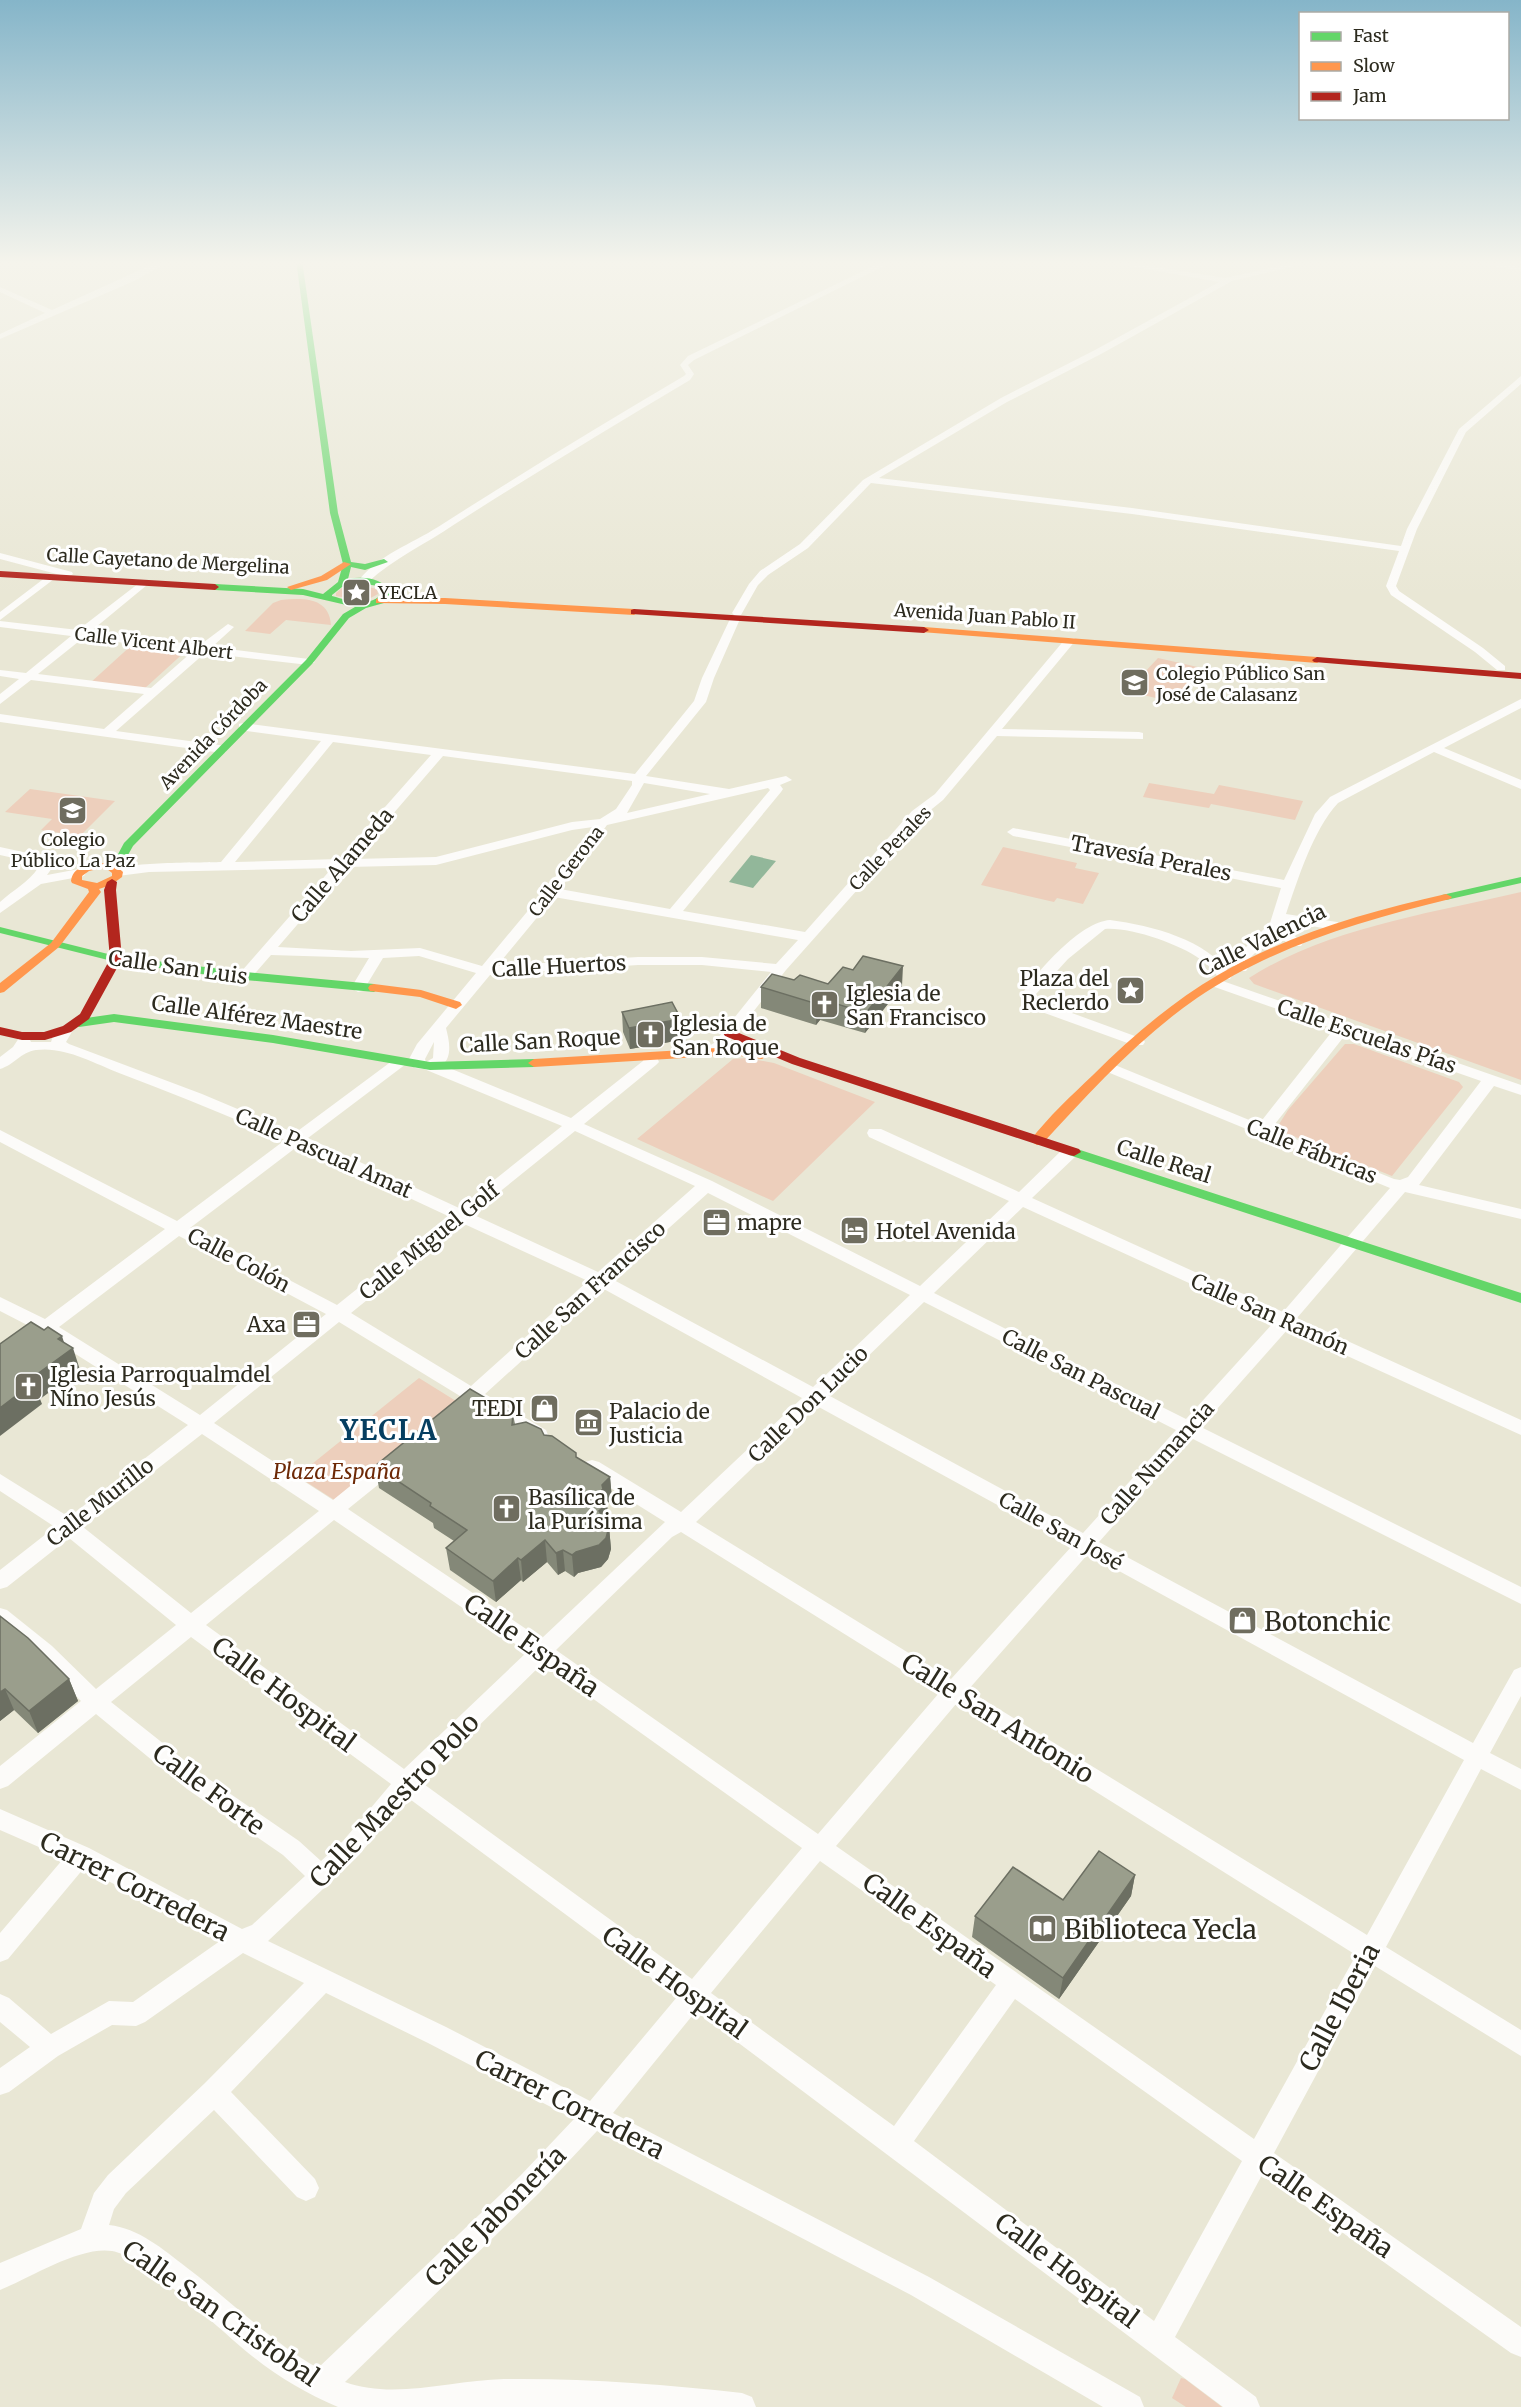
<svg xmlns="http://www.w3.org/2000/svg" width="1521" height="2407" viewBox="0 0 1521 2407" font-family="Merriweather,serif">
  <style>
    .green { fill: #edcfbc }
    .water { fill: #92b79a }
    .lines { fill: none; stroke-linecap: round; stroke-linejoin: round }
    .street { fill: #fcfbf9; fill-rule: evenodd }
    .fast { fill: #63d668; fill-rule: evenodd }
    .slow { fill: #ff974d; fill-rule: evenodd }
    .jam { fill: #b3261e; fill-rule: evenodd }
    .wall { fill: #848878 }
    .shaded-wall { fill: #6c6f62 }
    .building { fill: #9a9e8c; stroke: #6c6f62; stroke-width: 1.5 }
    .labels { text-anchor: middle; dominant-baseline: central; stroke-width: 6; stroke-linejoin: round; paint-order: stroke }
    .far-street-label { font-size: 18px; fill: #2d2b1f; stroke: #fff }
    .far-poi-label { font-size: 18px; fill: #2d2b1f; stroke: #fff; text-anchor: start }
    .street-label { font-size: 21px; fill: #2d2b1f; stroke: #fff }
    .poi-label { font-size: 21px; fill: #2d2b1f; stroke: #fff; text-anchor: start }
    .park-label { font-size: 21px; font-style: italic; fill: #6d2906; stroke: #fff }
    .near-poi-label { font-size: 26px; fill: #2d2b1f; stroke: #fff; text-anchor: start }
    .near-street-label { font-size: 26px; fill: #2d2b1f; stroke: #fff }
    .district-label { font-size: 27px; font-weight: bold; letter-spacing: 1.5px; fill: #063e60; stroke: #fff }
  </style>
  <rect width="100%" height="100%" fill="#e9e7d5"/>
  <path class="green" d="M355 584 377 589 378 594 365 601 336 596V593L342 588Z
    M281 600C303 598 329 597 331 625L286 620 270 634 245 631 273 603Z
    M134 643 188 649 144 689 90 683Z
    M1158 658 1202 668 1172 702 1127 691Z
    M1149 783 1214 794 1219 785 1303 801 1295 820 1211 804 1209 808 1143 797Z
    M30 789 115 801 80 836 41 830 52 819 5 812Z
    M1003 847 1077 863 1075 868 1099 873 1083 904 1057 898 1054 902 981 885Z
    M1521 892V1080L1254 984 1249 978C1327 928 1432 913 1521 892Z
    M1345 1044H1354L1459 1082 1463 1087 1392 1176 1276 1129 1288 1110Z
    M747 1058 774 1063 875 1102 773 1201 637 1139 733 1059Z
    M419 1378 456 1401 336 1501 297 1476Z
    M1181 2378 1185 2379 1222 2407H1186L1172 2398Z"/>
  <path class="water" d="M751 855 776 861 753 888 729 882Z"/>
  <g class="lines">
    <path class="street" d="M162 260H172L134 281 0 339V334L45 313 0 292V287L52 310Z
      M886 260H896L694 360 688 365 694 374 690 380C611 427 533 474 455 524 426 544 394 558 368 582H360L359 580C379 555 411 544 438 527 519 475 601 425 684 376L686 374 680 365 688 356Z
      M1096 260H1113L1225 278 1307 260H1321L1232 281 1101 354 1007 402 879 478 1132 508 1401 546 1407 529 1459 429 1521 376V384L1466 432 1417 529 1396 586 1399 591 1483 648 1505 666V670H1497L1475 652 1391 595 1386 586 1399 551 1132 514 871 483 808 548 768 575 758 585 741 615 737 616 740 619 714 678 706 702 646 776 729 789 786 776 792 780 780 785 783 789 781 792 683 911 805 932 912 811 935 794 1066 638H1074L1076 640 1002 729 1139 732 1143 733V739L997 736 943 800 922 817 786 970 724 1049 712 1055H702L699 1052 714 1043 771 972 702 965H638L490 975 446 1028C449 1040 453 1057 442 1065L571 1118 643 1061 645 1053H655L659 1062 656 1065 584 1124 712 1181 920 1286 1009 1201 869 1137 867 1133 869 1129H881L1019 1192 1064 1148H1076L1078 1152 1076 1156 1032 1198 1283 1312 1390 1188 1105 1071 1102 1068 1105 1065H1115L1259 1124 1334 1029 1209 985 1207 982 1214 978 1521 1085V1095L1494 1086 1419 1185 1521 1209V1219L1405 1192 1297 1318 1521 1420V1435L1288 1329 1201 1427 1521 1587V1604L1191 1438 1099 1542 1473 1743 1514 1670 1521 1667V1696L1490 1753 1521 1769V1790L1481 1769 1386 1947 1521 2030V2056L1375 1966 1274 2153 1521 2327V2357L1511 2353 1262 2175 1175 2337 1256 2397 1260 2407H1223L696 2011 613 2113 929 2277 1140 2397 1144 2407H1103L911 2295 597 2131 539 2193 345 2382C394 2400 453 2380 504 2379 583 2378 664 2384 742 2393L752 2397 756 2407H338C307 2394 278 2377 252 2356 223 2333 144 2256 112 2251 79 2246 30 2278 0 2290V2263L81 2229 94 2193 108 2175 205 2083 304 1983 243 1953 145 2022 136 2026 112 2025 58 2056 9 2092 0 2095V2068L30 2047 0 2022V1994L9 1998 51 2034 109 2001 133 2002 220 1941 84 1868 8 1959 0 1962V1933L64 1858 0 1830V1809L89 1848 242 1929 252 1925 305 1876 283 1855 187 1789 96 1714 8 1786 0 1789V1766L81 1701 38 1658 0 1628V1608L7 1610 52 1646 96 1689 176 1625 69 1538 7 1587 0 1589V1570L55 1527 0 1491V1474L69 1517 188 1425 47 1336 40 1338 34 1336 31 1332 33 1328 0 1311V1297L45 1319 165 1229 0 1142V1130L177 1221 285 1140C230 1117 175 1094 119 1073 94 1063 64 1046 36 1050 21 1052 14 1065 0 1069V1057L13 1047 19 1038H29L31 1042H51L53 1036 61 1027H71L73 1030 66 1042 69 1044 202 1094 295 1133 396 1058H406L409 1061 406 1064 308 1138 459 1208 562 1126 424 1069 415 1068 409 1059 417 1044 476 973 419 956 383 958 363 991 358 992 351 988 369 958 271 955 250 979H240L238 976 240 973 332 868 149 872 118 876 111 872C123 861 201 863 221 862L321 741 239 730V724L243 723 635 774 694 701 702 678 730 619 735 616 732 613 749 584 760 571 800 544 863 480 1001 398 1095 350 1219 282ZM333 742 431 755 339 859 235 862ZM443 756 632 781V785L616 809 600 819 572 822 436 857 354 859ZM644 783 710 794 627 813ZM768 788 770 790 670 909 560 889 607 825ZM593 827 546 889 482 966 420 948 351 951 278 947 347 867 436 865 572 830ZM554 897 798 940 776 964 702 957H638L497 966ZM1346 1034 1481 1081 1408 1177 1400 1180 1394 1179 1271 1129ZM434 1042 433 1058 426 1062 425 1059ZM575 1131 695 1186 598 1272 472 1214ZM298 1146 448 1216 337 1305 190 1228ZM708 1193 910 1295 813 1387 612 1279ZM1023 1207 1274 1322 1186 1419 934 1293ZM462 1223 588 1281 471 1386 351 1313ZM179 1236 326 1314 200 1415 59 1327ZM602 1288 802 1398 681 1512 599 1462 592 1460 585 1462 582 1467 585 1472 665 1522 541 1639 348 1509 400 1467 402 1462 400 1457 393 1455 386 1457 333 1500 214 1423 339 1322 460 1396 457 1401 460 1406 466 1408 474 1404 532 1440 539 1442 546 1440 548 1435 546 1430 485 1394ZM924 1302 1176 1430 1083 1533 828 1395ZM817 1406 1072 1546 951 1679 696 1522ZM202 1434 319 1511 191 1613 83 1527ZM334 1520 527 1652 404 1769 206 1625ZM681 1532 939 1693 818 1834 556 1650 672 1537ZM1088 1554 1464 1760 1367 1935 968 1690ZM191 1637 391 1784 343 1841 321 1861 299 1841 203 1775 111 1702ZM543 1663 802 1848 692 1979 421 1782ZM956 1704 1356 1955 1254 2139 836 1846ZM407 1797 677 1997 590 2101 446 2027 268 1941 359 1855ZM820 1861 996 1985 894 2126 711 1993ZM326 1993 428 2043 574 2119 521 2175 318 2368C270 2341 230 2300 186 2267 163 2249 138 2228 109 2225L114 2209 126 2193 214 2110 297 2197 306 2201 315 2197 319 2188 315 2179 231 2092ZM1015 1999 1242 2161 1154 2321 914 2141Z
      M1460 260H1478L1521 267V271Z
      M0 553 72 572 73 574 68 577 0 559Z
      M50 574 54 575V579L0 620V612Z
      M143 580 148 583 147 585 90 632 200 645 228 624 234 627 212 647 309 659 315 662 309 665 205 653 116 731 226 746V752L222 753 0 722V714L104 729 144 694 31 680 0 704V694L19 679 0 676V670L26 673 71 636 0 627V621L78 630ZM83 638 193 651 151 688 38 674Z
      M1521 699V708L1444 748 1521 780V789L1434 752 1338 803C1313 830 1298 879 1286 914L1337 922 1344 926 1337 930 1284 922 1285 928 1303 943 1301 946H1291L1275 933 1246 962 1248 968 1246 971H1236L1232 961 1270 923 1281 888 1013 836 1007 832 1013 828 1284 880 1315 814 1330 797Z
      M0 847 46 857 52 868 47 875 79 869 86 873 84 876 41 884 0 913V902C13 890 29 882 38 868L36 863 0 855Z
      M1110 920C1153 926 1206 939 1232 976L1230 979H1220C1214 972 1208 964 1200 959 1179 944 1131 927 1105 929L1068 959 1036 994 1039 1001 1143 1039 1145 1042 1143 1045H1133L1028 1007 1022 994C1039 970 1080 922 1110 920Z"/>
    <path class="fast" d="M296 260H302L338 513 351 562 365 564 384 559 388 562 365 570 351 567 348 579C365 576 381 578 392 592L384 603 366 608 349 618 312 664 133 846 119 871H111L110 869 124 843 306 660 343 614 355 607 303 595 215 590 211 587 215 584 303 589 323 594 338 582 343 564 330 513ZM359 583 378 586 383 592C370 609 351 601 332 596V595L342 587Z
      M1521 877V883L1446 900 1440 897 1442 895Z
      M0 927 116 956 245 972 374 984 380 988 374 992 245 980 116 962 0 933Z
      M114 1014 273 1035 430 1062 534 1059 540 1063 534 1067 430 1070 273 1043 114 1022 79 1027 73 1023 79 1019Z
      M1074 1148 1521 1293V1303L1069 1155 1067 1152Z"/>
    <path class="slow" d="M344 562 351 564 327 580 291 590 287 587 321 576Z
      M379 598H445L634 609 638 612 634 615 445 604 376 603V599Z
      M924 627 1317 657 1322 660 1317 663 921 632 919 630Z
      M98 863 114 864 123 872 122 877 111 885 99 889 101 892 59 947 4 992 0 993V983L51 943 89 892 88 889 72 883 71 881C73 867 86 865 98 863ZM98 869H107L112 873V876L97 883 82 880V876L89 871Z
      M1446 894 1452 897 1450 899C1361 921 1274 946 1197 998 1139 1038 1090 1092 1042 1144L1037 1145 1030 1141C1048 1117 1072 1095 1093 1075 1131 1037 1172 1002 1218 975 1289 934 1367 912 1446 894Z
      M374 984 421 990 460 1002 462 1005 456 1009 420 997 370 991 368 988 370 985Z
      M733 1047 762 1051 768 1055 762 1059 733 1055 534 1067 528 1063 534 1059Z"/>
    <path class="jam" d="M0 571 215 584 219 587 215 590 0 577Z
      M634 609 924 627 929 630 924 633 631 614V610Z
      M1317 657 1521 673V679L1314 662 1312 660Z
      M112 879 117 882 116 890 122 959 89 1019 71 1032 45 1040H22L0 1035V1027L22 1032H44L63 1026 80 1014 110 959 104 890 107 882Z
      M729 1029 800 1058 1079 1149 1081 1152 1074 1156 1069 1155 792 1064 725 1036 723 1033Z"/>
  </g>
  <path class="wall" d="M794 980 828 984 902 986 865 1033 820 1020 816 1025 761 1008V987Z
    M622 1012 681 1040 630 1049 623 1032Z
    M513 1414 515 1424 544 1435 576 1457 610 1477 612 1499 607 1504 611 1549 608 1559 601 1567 578 1573 574 1577 565 1571 558 1575 547 1562 523 1582 521 1580 496 1602 450 1570 446 1548 454 1541 434 1528 433 1523 379 1488 375 1466Z
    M0 1616 69 1679 78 1701 38 1733 14 1710 0 1721Z
    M1135 1875 1131 1896 1059 1999 972 1937 975 1916 1063 1900Z"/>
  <path class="shaded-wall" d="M903 966 902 986 865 1033 866 1013Z
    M821 999 820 1020 816 1025 817 1004Z
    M681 1019V1040L630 1049 629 1028Z
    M62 1336 67 1352 73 1348 80 1370 40 1399 42 1404 0 1436V1408L29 1380 58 1339Z
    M610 1477 612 1499 604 1506 607 1504 608 1525 601 1533 596 1495 602 1485Z
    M609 1527 611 1549 608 1559 601 1567 578 1573 574 1577 572 1555Z
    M545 1540 547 1562 523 1582 521 1560Z
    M563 1550 565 1571 558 1575 556 1553Z
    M518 1558 521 1580 496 1602 493 1581Z
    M69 1679 78 1701 38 1733 29 1711Z
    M5 1689 14 1710 0 1721V1692Z
    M1135 1875 1131 1896 1059 1999 1063 1978Z"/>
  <path class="building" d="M863 956 903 966 866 1013 821 999 817 1004 761 987 772 974 794 980 800 975 828 984 843 967 853 970Z
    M672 1002 681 1019 629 1028 622 1012Z
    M31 1322 44 1330 48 1327 62 1336 58 1339 73 1348 29 1380 34 1382 0 1408V1344Z
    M470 1389 513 1414 512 1425 526 1422 541 1429 544 1435 552 1436 576 1453V1457L610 1477 602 1485 603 1489 596 1495 607 1504 599 1511 609 1527 606 1538 599 1545 576 1552 572 1555 563 1550 556 1553 545 1540 521 1560 518 1558 493 1581 446 1548 467 1530 430 1506 431 1503 375 1466Z
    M0 1616 28 1638 69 1679 29 1711 5 1689 0 1692Z
    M1099 1851 1135 1875 1063 1978 975 1916 1013 1867 1063 1900Z"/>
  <linearGradient id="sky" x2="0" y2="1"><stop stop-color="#85b5c9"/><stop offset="0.44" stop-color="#f5f4ec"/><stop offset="1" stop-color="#f5f4ec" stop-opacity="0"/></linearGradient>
  <rect width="1521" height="597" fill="url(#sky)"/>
  <defs>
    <symbol id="sight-square" viewBox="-11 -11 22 22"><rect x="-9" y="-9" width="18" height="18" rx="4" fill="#6f6d5f" stroke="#fff"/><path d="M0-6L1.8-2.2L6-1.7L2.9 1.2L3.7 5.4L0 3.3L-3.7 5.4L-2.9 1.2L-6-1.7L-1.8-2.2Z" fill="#fff"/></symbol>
    <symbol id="school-square" viewBox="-11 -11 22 22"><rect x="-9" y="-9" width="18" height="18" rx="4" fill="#6f6d5f" stroke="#fff"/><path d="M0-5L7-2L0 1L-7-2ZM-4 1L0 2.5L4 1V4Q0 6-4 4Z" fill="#fff"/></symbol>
    <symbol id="church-square" viewBox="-11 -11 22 22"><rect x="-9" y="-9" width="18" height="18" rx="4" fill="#6f6d5f" stroke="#fff"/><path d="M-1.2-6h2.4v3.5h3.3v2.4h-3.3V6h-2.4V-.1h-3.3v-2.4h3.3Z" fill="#fff"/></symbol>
    <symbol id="office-square" viewBox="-11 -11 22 22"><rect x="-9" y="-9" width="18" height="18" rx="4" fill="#6f6d5f" stroke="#fff"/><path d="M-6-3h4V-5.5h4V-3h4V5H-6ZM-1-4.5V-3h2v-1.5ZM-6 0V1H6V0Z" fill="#fff"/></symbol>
    <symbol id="hotel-square" viewBox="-11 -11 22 22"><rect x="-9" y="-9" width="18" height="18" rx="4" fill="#6f6d5f" stroke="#fff"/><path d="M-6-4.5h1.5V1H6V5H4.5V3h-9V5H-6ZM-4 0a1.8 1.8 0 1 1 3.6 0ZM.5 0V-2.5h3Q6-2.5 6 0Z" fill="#fff"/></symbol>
    <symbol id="shop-square" viewBox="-11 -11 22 22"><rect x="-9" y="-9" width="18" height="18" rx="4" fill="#6f6d5f" stroke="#fff"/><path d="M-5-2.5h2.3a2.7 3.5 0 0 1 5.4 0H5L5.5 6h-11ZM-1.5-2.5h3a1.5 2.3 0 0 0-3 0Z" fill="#fff"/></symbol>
    <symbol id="museum-square" viewBox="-11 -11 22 22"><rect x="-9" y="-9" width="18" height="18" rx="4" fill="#6f6d5f" stroke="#fff"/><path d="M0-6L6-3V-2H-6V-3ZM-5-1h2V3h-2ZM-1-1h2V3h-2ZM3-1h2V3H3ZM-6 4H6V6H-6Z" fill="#fff"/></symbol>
    <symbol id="library-square" viewBox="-11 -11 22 22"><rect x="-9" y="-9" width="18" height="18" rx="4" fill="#6f6d5f" stroke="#fff"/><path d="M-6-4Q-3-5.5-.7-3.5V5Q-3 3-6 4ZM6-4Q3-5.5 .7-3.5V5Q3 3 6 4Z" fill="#fff"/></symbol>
  </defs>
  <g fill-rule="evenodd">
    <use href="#sight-square" x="340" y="576" width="33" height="33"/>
    <use href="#school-square" x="1118" y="666" width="33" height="33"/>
    <use href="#school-square" x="56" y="794" width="33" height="33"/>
    <use href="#sight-square" x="1114" y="974" width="33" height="33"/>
    <use href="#church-square" x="808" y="988" width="33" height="33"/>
    <use href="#church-square" x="634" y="1018" width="33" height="33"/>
    <use href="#office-square" x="700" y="1206" width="33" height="33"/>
    <use href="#hotel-square" x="838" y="1214" width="33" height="33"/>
    <use href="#office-square" x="290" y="1308" width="33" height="33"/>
    <use href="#church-square" x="12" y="1370" width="33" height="33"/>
    <use href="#shop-square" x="528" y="1392" width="33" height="33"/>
    <use href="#museum-square" x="572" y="1406" width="33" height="33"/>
    <use href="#church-square" x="490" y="1492" width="33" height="33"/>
    <use href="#shop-square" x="1226" y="1604" width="33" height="33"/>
    <use href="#library-square" x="1026" y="1912" width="33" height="33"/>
  </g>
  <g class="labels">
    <g class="far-street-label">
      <text transform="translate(168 561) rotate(3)">Calle Cayetano de Mergelina</text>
      <text transform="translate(985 616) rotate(4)">Avenida Juan Pablo II</text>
      <text transform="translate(154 643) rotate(7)">Calle Vicent Albert</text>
      <text transform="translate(213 734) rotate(-46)">Avenida Córdoba</text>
      <text transform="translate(890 848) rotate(-46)">Calle Perales</text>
      <text transform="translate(566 871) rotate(-52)">Calle Gerona</text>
    </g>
    <g class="far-poi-label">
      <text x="378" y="592">YECLA</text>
      <text x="1156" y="673">Colegio Público San<tspan x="1156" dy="21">José de Calasanz</tspan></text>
      <text x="73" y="839" text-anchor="middle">Colegio<tspan x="73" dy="21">Público La Paz</tspan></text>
    </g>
    <g class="street-label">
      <text transform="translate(1151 858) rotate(11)">Travesía Perales</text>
      <text transform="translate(342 865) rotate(-49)">Calle Alameda</text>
      <text transform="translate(1262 940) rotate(-26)">Calle Valencia</text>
      <text transform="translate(559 966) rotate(-3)">Calle Huertos</text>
      <text transform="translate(178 967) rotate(8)">Calle San Luis</text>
      <text transform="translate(257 1017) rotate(8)">Calle Alférez Maestre</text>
      <text transform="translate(1367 1036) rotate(19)">Calle Escuelas Pías</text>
      <text transform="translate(540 1041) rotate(-3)">Calle San Roque</text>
      <text transform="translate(1312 1151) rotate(22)">Calle Fábricas</text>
      <text transform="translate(324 1153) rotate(24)">Calle Pascual Amat</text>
      <text transform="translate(1164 1161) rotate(18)">Calle Real</text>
      <text transform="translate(429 1241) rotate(-39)">Calle Miguel Golf</text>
      <text transform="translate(239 1260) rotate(28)">Calle Colón</text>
      <text transform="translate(590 1290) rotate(-42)">Calle San Francisco</text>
      <text transform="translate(1270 1314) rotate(24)">Calle San Ramón</text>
      <text transform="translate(1081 1374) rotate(27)">Calle San Pascual</text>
      <text transform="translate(808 1404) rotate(-44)">Calle Don Lucio</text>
      <text transform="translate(1157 1463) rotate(-48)">Calle Numancia</text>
      <text transform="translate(100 1502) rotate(-38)">Calle Murillo</text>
      <text transform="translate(1061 1531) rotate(29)">Calle San José</text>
    </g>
    <g class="poi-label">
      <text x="1109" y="978" text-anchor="end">Plaza del<tspan x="1109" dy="24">Reclerdo</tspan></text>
      <text x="846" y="993">Iglesia de<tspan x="846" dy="24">San Francisco</tspan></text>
      <text x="672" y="1023">Iglesia de<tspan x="672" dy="24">San Roque</tspan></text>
      <text x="737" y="1222">mapre</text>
      <text x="876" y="1231">Hotel Avenida</text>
      <text x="286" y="1324" text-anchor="end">Axa</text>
      <text x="50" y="1374">Iglesia Parroqualmdel<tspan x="50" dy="24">Níno Jesús</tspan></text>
      <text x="523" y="1408" text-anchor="end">TEDI</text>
      <text x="609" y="1411">Palacio de<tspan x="609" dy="24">Justicia</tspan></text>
      <text x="528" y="1497">Basílica de<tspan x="528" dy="24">la Purísima</tspan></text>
    </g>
    <g class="park-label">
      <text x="337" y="1471">Plaza España</text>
    </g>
    <g class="near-poi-label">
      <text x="1264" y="1621">Botonchic</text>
      <text x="1064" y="1929">Biblioteca Yecla</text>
    </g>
    <g class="near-street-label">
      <text transform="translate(532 1645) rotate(35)">Calle España</text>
      <text transform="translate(284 1694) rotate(37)">Calle Hospital</text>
      <text transform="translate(998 1718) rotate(32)">Calle San Antonio</text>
      <text transform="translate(209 1789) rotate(37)">Calle Forte</text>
      <text transform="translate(394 1800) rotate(-46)">Calle Maestro Polo</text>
      <text transform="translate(135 1886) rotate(27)">Carrer Corredera</text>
      <text transform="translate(930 1925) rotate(36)">Calle España</text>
      <text transform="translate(675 1982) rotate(36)">Calle Hospital</text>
      <text transform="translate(1339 2007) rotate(-62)">Calle Iberia</text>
      <text transform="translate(570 2104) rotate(27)">Carrer Corredera</text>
      <text transform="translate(1326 2206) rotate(35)">Calle España</text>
      <text transform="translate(495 2216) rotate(-45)">Calle Jabonería</text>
      <text transform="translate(1067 2270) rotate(37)">Calle Hospital</text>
      <text transform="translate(221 2313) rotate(35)">Calle San Cristobal</text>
    </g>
    <g class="district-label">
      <text x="389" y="1430">YECLA</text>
    </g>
  </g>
  <rect x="1299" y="12" width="210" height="108" fill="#ffffff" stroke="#abaaa5" stroke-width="1.5"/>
  <rect x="1311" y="32" width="30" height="9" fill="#63d668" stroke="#abaaa5" stroke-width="1.5"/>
  <text x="1353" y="42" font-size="18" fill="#2d2b1f">Fast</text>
  <rect x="1311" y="62" width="30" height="9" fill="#ff974d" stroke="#abaaa5" stroke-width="1.5"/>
  <text x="1353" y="72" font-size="18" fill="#2d2b1f">Slow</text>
  <rect x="1311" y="92" width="30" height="9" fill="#b3261e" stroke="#abaaa5" stroke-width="1.5"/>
  <text x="1353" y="102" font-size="18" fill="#2d2b1f">Jam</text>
</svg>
